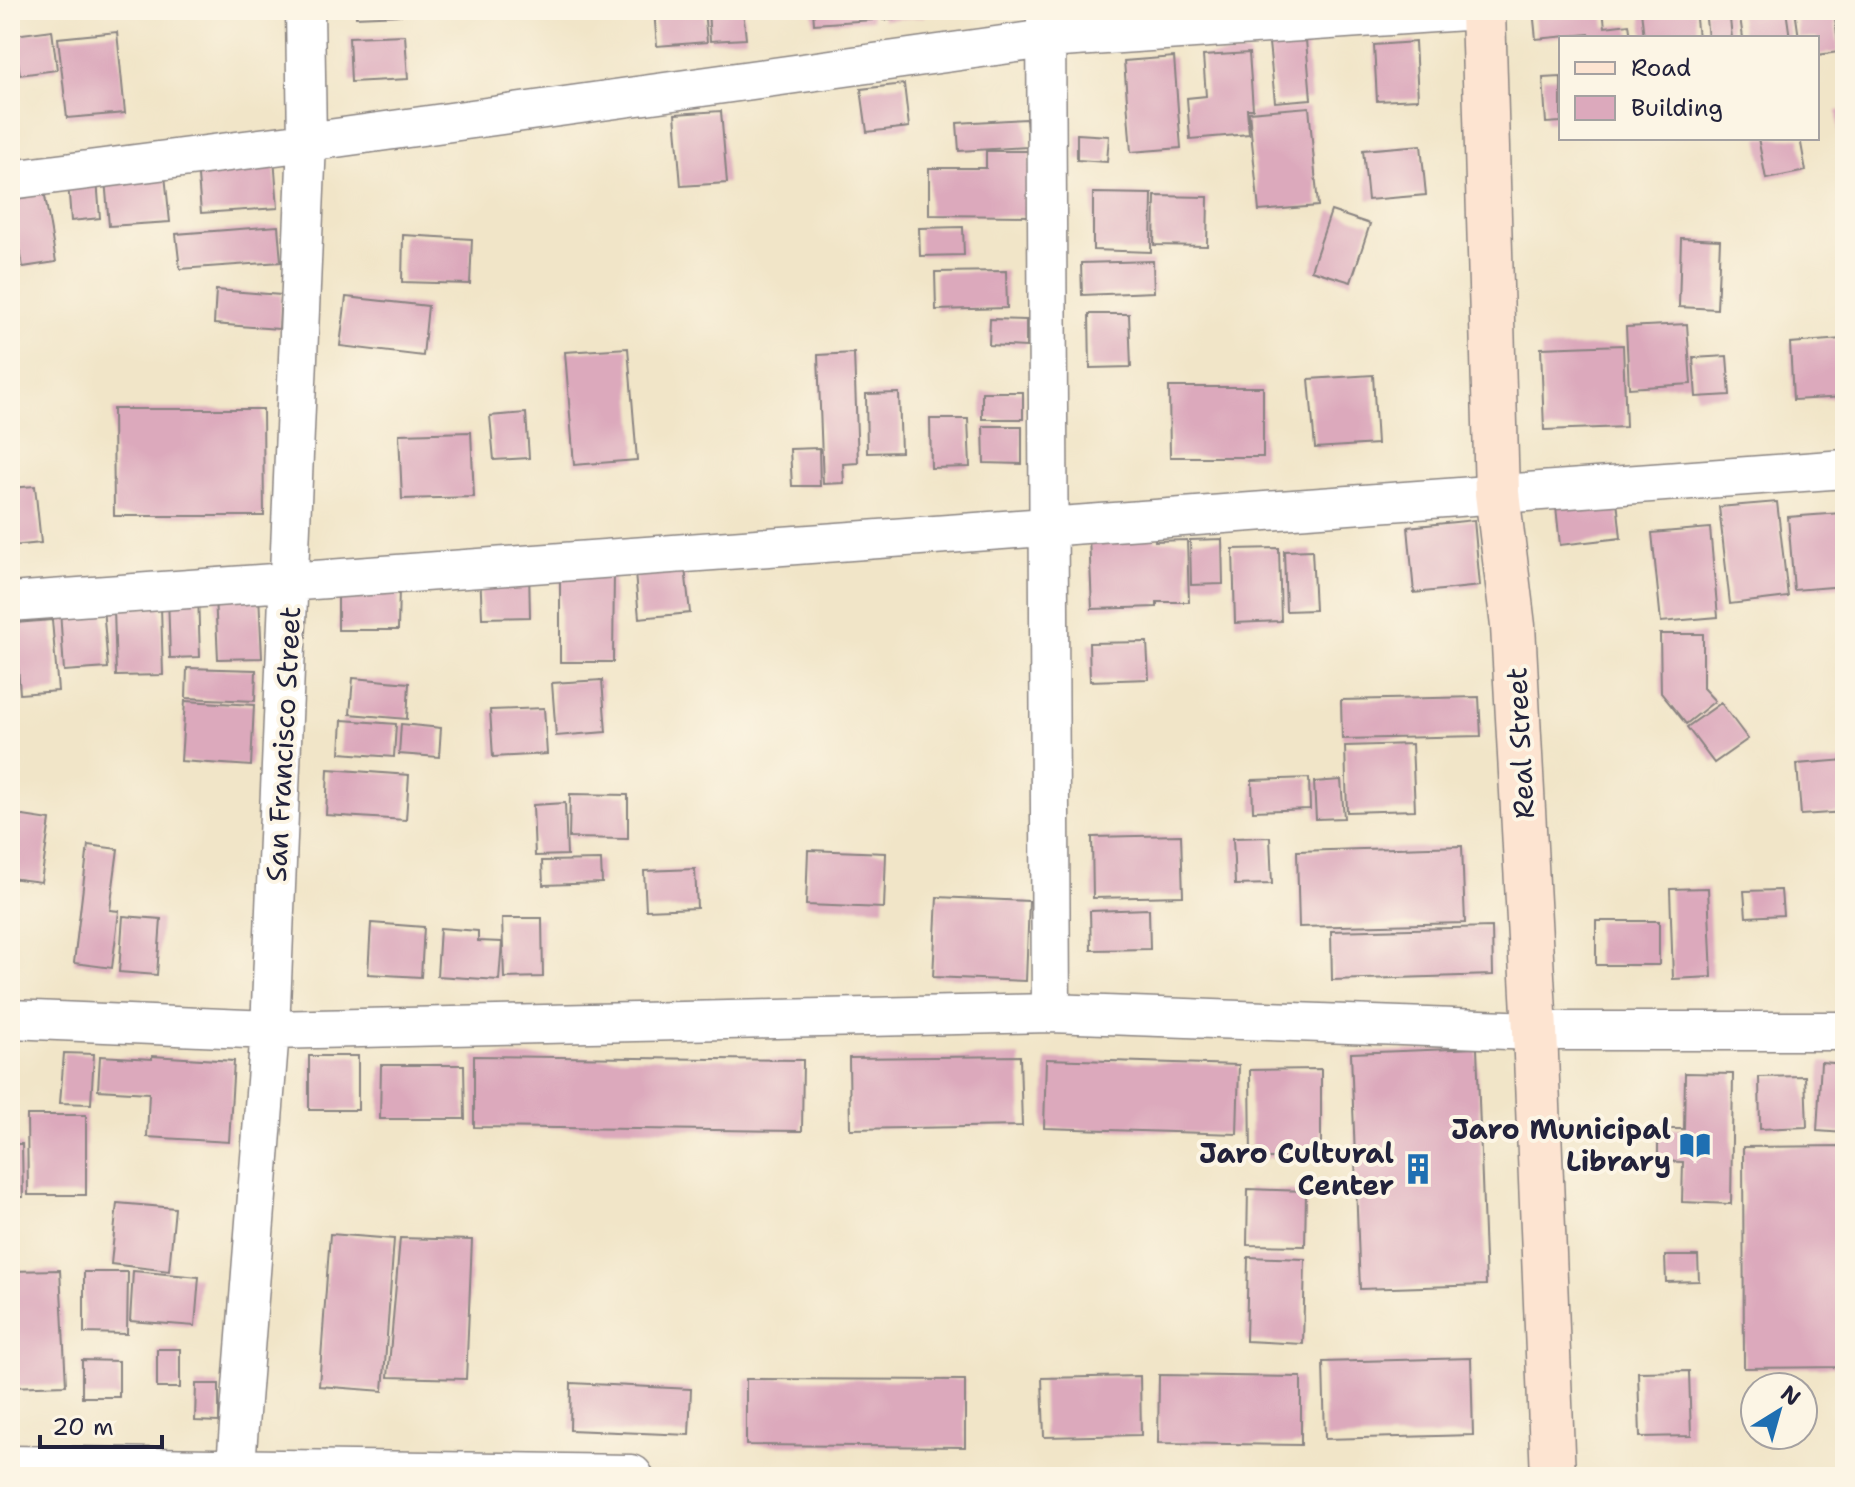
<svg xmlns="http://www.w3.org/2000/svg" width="1855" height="1487" viewBox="0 0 1855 1487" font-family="'Shantell Sans',sans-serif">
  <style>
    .building { fill: #dca9bc }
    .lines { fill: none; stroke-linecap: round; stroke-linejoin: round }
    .minor-casing { stroke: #8a8482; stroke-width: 41 }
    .tertiary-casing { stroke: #8a8482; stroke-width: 47 }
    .secondary-casing { stroke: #8a8482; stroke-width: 47 }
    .minor { stroke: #fff; stroke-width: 38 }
    .tertiary { stroke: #fff; stroke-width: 44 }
    .secondary { stroke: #fde4d1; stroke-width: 44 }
    .labels { text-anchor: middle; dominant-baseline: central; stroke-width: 8; stroke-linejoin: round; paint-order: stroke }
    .street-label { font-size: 28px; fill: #22223b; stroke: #fcf5e5 }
    .poi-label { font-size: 28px; font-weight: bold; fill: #22223b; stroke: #fcf5e5; text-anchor: end }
  </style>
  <rect width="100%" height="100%" fill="#fcf5e5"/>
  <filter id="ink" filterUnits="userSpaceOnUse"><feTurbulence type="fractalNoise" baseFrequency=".0125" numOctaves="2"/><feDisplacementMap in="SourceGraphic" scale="16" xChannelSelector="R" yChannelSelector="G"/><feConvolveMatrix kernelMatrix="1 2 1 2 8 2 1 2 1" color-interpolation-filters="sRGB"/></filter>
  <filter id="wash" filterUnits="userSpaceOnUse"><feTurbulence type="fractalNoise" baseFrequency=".006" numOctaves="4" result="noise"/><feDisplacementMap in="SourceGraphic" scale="32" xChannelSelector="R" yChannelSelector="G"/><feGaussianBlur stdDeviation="1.8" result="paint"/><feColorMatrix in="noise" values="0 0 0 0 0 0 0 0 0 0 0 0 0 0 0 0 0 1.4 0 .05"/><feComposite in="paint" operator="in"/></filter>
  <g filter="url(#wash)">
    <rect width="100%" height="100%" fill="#f1e5c8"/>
    <g id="blocks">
      <path class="building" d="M356 10H424V14L356 17Z
        M654 10H704L707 42 657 46Z
        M708 10H743L746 39 710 41Z
        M813 10H871L872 20 814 24Z
        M882 10H923L924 17 883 20Z
        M1533 10H1603L1605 27 1629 24 1631 38H1590L1589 34 1536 39Z
        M1641 10H1695L1698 38H1644Z
        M1705 10H1729L1732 38H1708Z
        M1739 10H1786L1790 38H1743Z
        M1795 10H1834L1839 52 1817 55V38H1799Z
        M52 30 57 70 20 75 14 35Z
        M117 32 125 113 67 118 58 38Z
        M405 35 408 79 351 82 349 37Z
        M1306 40 1311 99 1275 102 1269 43Z
        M1415 42 1418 99 1377 101 1374 45Z
        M1249 53 1253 109H1247L1249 134 1190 139 1187 98 1206 96 1203 56Z
        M1174 57 1181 148 1131 152 1124 61Z
        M1561 77V122L1546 123 1543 78Z
        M904 84 909 127 867 132 861 89Z
        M1309 107 1318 206 1259 211 1249 112Z
        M1845 110V154L1840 155 1837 111Z
        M721 111 727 183 681 186 675 114Z
        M1026 119 1028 147 959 151 957 123Z
        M1077 134 1109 136 1107 162 1077 160Z
        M1758 138H1800L1806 171 1766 179Z
        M1421 145 1426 195 1368 200 1363 150Z
        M986 151H1030V216L929 215V168H986Z
        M274 158 278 208 201 213 197 164Z
        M164 166 170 222 109 226 105 179Z
        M97 179 100 218 71 221 68 182Z
        M44 190 56 262 23 267 11 196Z
        M1093 193 1152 194 1151 252 1093 250Z
        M1155 196 1208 197 1207 246 1154 245Z
        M1331 211 1370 224 1351 282 1311 270Z
        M278 226 281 262 180 269 176 234Z
        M963 227 964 255 920 256 919 228Z
        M403 235 472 239 470 284 402 282Z
        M1681 238 1720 240 1717 309 1679 307Z
        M1153 261 1154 292 1082 295 1081 263Z
        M1006 271 1007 308 936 310 935 272Z
        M216 290 281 295 279 329 214 324Z
        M346 297 428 306 423 356 340 346Z
        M1089 314H1129L1131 367 1090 368Z
        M990 319 1026 320V347L989 345Z
        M1687 324 1691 384 1629 388 1626 327Z
        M1842 339 1845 397 1793 400 1790 343Z
        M1623 345 1626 427 1544 430 1541 348Z
        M628 348 637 460 574 465 565 352Z
        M854 353 858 463 843 464 844 483 823 484 818 355Z
        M1727 356 1730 395 1696 397 1693 358Z
        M1373 375 1377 444 1315 448 1309 379Z
        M1169 387H1263V457H1170Z
        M982 392H1023V419H982Z
        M899 393 901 452 867 453 866 394Z
        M113 409H263L264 516H114Z
        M526 413 529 458 494 460 490 416Z
        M930 419H968L970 467 931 468Z
        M983 426H1022V464L984 463Z
        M471 432 474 497 402 499 399 434Z
        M819 448 820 486H792L790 449Z
        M35 486 41 543 12 546 10 488Z
        M1616 491 1621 538 1560 545 1555 497Z
        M1777 502 1788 597 1730 604 1719 507Z
        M1841 513 1845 586 1794 590 1788 517Z
        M1474 520 1480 586 1414 593 1408 527Z
        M1710 528 1718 617 1661 622 1652 533Z
        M1155 534V541L1187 540 1189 602H1157V607L1092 609 1089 535Z
        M1222 539 1223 584 1191 585 1190 540Z
        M1279 548 1281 621 1235 623 1233 549Z
        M1312 550 1315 610 1286 611 1284 551Z
        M685 568 690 613 639 618 635 573Z
        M529 569 530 617 482 618 480 570Z
        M560 570H614L613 662H560Z
        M338 587H399L398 630H338Z
        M198 594 200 657 170 658 168 595Z
        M259 594 262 658 218 659 215 595Z
        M161 606 163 675 116 676 114 608Z
        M103 607 108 668 64 671 60 610Z
        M52 620 58 691 20 694 15 623Z
        M1660 634H1703V688L1715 701 1686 724 1661 693Z
        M1147 642 1149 679 1090 681 1089 643Z
        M187 668 256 670 255 701 186 698Z
        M353 678 409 683 407 719 350 714Z
        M602 680 606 732 556 736 552 683Z
        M1479 697 1481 736 1342 739 1341 700Z
        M185 701 254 705 251 766 181 761Z
        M1721 703 1748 739 1714 763 1687 727Z
        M544 708 547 754 493 757 490 710Z
        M342 720 396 724 394 757 340 753Z
        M401 724 441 728 439 757 399 754Z
        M1412 744 1415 810 1347 812 1345 746Z
        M1845 760V812L1801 815 1797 764Z
        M328 769 409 775 406 820 326 815Z
        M1309 778 1310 809 1253 811 1252 780Z
        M1341 780 1344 818 1316 819 1314 782Z
        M570 794 628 795V839L569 838Z
        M565 803 567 855 535 856 533 805Z
        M10 814 50 820 41 882 10 878Z
        M1181 835 1183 896 1093 898 1092 837Z
        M1270 837 1272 884 1235 885 1233 838Z
        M88 845 118 849 110 910 119 911 112 968 74 963Z
        M1462 846 1465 923 1299 927 1297 851Z
        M808 850 886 853 884 908 806 905Z
        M601 860 602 883 543 885 542 861Z
        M695 869 697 908 646 910 644 871Z
        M1708 888 1712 977 1673 979 1670 889Z
        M1781 890 1783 915 1746 917 1744 891Z
        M937 897 1029 901 1026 981 933 977Z
        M1149 909 1150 949 1091 950 1090 911Z
        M123 916 161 919 157 975 119 972Z
        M502 918H542L543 977 504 978Z
        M1596 921H1659V965H1596Z
        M371 923 424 927 421 977 368 974Z
        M1492 927 1493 975 1332 980 1331 931Z
        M440 928 478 931V941L502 942 499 980 437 976Z
        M1477 1048 1486 1285 1360 1289 1351 1053Z
        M64 1053 94 1054 91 1104 60 1103Z
        M100 1056 152 1059V1056L234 1061 229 1142 147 1137 149 1093 98 1090Z
        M309 1056H358V1110H309Z
        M474 1056 803 1060 802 1131 474 1127Z
        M1020 1056 1022 1126 850 1129 849 1058Z
        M1046 1059 1239 1065 1237 1134 1044 1128Z
        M1821 1062 1845 1064V1133L1817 1131Z
        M381 1065H464L465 1119H380Z
        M1321 1069V1158H1251L1250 1070Z
        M1685 1073 1733 1074 1731 1204 1682 1202 1683 1162 1658 1161V1129H1684Z
        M1805 1076 1807 1127 1760 1129 1759 1077Z
        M27 1115H86V1195H28Z
        M10 1144H22L23 1197H10Z
        M1845 1146V1367L1744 1368 1743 1147Z
        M1248 1189 1306 1191 1305 1246 1247 1245Z
        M117 1203 175 1208 169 1271 111 1264Z
        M330 1234 394 1239 383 1391 319 1386Z
        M400 1238 472 1240 466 1379 388 1377Z
        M1665 1256H1698L1699 1281 1666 1282Z
        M1248 1257 1305 1259 1303 1344 1246 1341Z
        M60 1270 66 1385 10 1387V1271Z
        M133 1271 199 1277 195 1326 130 1321Z
        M84 1272H128L127 1334 84 1333Z
        M157 1349H180V1388H157Z
        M1471 1358 1473 1435 1325 1439 1323 1362Z
        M82 1360 119 1361V1397H82Z
        M1689 1371 1691 1436 1640 1437 1638 1372Z
        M1159 1375 1301 1377V1445L1158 1443Z
        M1140 1376 1141 1435 1044 1437 1042 1378Z
        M746 1379 965 1380V1447L746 1445Z
        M571 1383 691 1389 689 1435 570 1430Z
        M196 1384H219V1422L195 1421Z"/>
    </g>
  </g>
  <g filter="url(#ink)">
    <use href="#blocks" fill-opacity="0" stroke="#8a8482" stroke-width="2"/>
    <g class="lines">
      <defs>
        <path id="minor" d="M1046 10 1051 1013
          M10 180 307 142 1046 39 1479 10
          M10 602 1845 469
          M10 1019 270 1030 1051 1013 1535 1031H1845
          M235 1477 270 1030 307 142 305 10"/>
        <path id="tertiary" d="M10 1468 631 1477"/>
        <path id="secondary" d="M1483 10 1497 493 1513 626 1535 1031 1553 1477"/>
      </defs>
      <use href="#minor" class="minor-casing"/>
      <use href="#tertiary" class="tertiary-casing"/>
      <use href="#secondary" class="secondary-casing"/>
      <use href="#minor" class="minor"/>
      <use href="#tertiary" class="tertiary"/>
      <use href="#secondary" class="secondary"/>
    </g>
  </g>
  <defs>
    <symbol id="library-bare" viewBox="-9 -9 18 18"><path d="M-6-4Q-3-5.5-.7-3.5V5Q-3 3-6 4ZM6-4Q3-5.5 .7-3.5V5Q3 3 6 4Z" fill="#1f6fb2" stroke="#fcf5e5" stroke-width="2.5" paint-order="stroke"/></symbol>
    <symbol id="building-bare" viewBox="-9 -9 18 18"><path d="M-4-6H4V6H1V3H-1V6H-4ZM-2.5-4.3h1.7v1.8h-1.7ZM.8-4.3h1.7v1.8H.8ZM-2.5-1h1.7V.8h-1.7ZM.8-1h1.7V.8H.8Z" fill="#1f6fb2" stroke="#fcf5e5" stroke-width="2.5" paint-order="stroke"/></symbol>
  </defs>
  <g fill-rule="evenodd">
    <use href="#library-bare" x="1673" y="1123" width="44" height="44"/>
    <use href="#building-bare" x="1396" y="1147" width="44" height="44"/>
  </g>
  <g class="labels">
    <g class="street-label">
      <text transform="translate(1520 743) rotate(-93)">Real Street</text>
      <text transform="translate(283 744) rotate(-87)">San Francisco Street</text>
    </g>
    <g class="poi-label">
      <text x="1671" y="1129">Jaro Municipal<tspan x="1671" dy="32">Library</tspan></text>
      <text x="1394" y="1153">Jaro Cultural<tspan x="1394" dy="32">Center</tspan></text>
    </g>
  </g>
  <rect width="1855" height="1487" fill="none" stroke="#fcf5e5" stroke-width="40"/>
  <rect x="1559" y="36" width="260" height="104" fill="#fcf5e5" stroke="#a5a1a1" stroke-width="2"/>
  <rect x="1575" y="62" width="40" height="12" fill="#fde4d1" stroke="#a5a1a1" stroke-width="2"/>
  <text x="1631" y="76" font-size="24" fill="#22223b">Road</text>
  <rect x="1575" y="96" width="40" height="24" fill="#dca9bc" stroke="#a5a1a1" stroke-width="2"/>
  <text x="1631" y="116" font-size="24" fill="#22223b">Building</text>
  <g transform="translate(1779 1411) rotate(37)"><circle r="38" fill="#fcf5e5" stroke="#a5a1a1" stroke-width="2"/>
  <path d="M0-6L14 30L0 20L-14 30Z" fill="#1f6fb2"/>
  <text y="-12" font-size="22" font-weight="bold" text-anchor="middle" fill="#22223b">N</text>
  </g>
  <path d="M40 1435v12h122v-12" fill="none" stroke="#22223b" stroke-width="4"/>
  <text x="52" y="1435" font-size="24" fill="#22223b" stroke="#fcf5e5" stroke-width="6" paint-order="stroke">20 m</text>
</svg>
